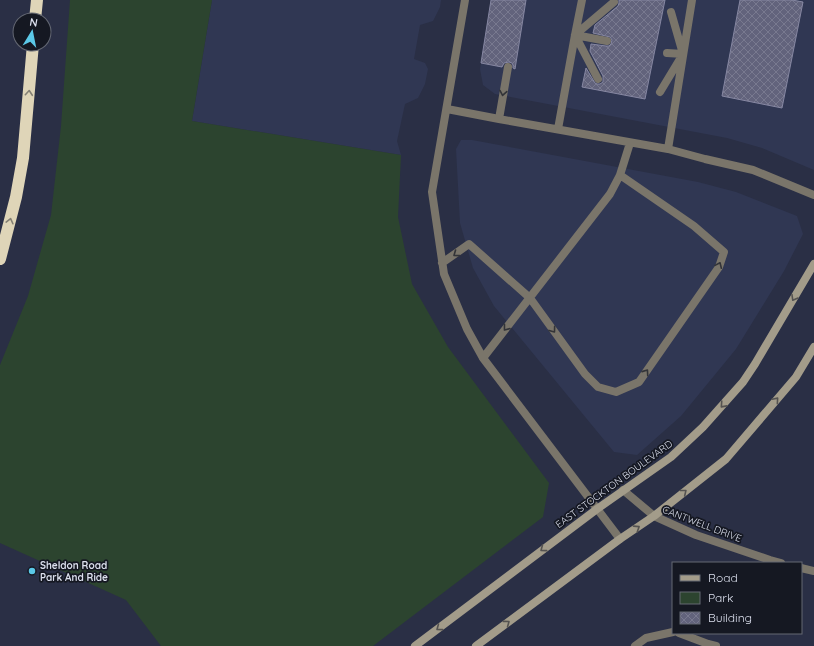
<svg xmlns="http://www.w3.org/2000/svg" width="814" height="646" viewBox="0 0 814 646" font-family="Quicksand,sans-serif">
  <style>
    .built { fill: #303753 }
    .green { fill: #2c442f }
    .building { fill: url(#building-cross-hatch); stroke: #8687a2 }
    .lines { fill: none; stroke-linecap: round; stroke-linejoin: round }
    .lane { stroke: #7a756a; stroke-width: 8 }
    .street { stroke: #7a756a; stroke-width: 8 }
    .secondary { stroke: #a39c8a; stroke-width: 8 }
    .highway { stroke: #dfd5b8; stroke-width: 12 }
    .oneway { stroke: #848074 }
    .oneway2 { stroke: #333438 }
    .oneway3 { stroke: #555351 }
    .poi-dot { fill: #5bc8e7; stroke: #151822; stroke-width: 1.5 }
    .labels { text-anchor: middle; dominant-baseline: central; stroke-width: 3.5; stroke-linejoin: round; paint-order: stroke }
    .street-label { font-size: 10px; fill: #dbdfed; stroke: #151822 }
    .poi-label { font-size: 10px; font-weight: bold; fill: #dbdfed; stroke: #151822; text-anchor: start }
  </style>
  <defs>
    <pattern id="building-cross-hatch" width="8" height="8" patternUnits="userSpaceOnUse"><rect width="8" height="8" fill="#62637c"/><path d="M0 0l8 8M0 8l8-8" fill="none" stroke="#78798f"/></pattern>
  </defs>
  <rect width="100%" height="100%" fill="#2a2f45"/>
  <path class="built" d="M212 0H441L440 7 433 21 420 25 414 59 425 63 428 69 425 84 418 98 405 104 397 141 401 155 192 121Z
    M491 0H814V170L762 148 727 138 495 94 483 85 480 69Z
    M461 140H472L698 182 736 192 797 216 803 234 784 271 736 349 681 416 637 455 614 452 494 306 473 268 460 223 456 149Z"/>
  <path class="green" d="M70 0H212L192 121 401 155 398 217 412 284 448 347 549 483 543 517 373 646H161L126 600 0 543V365L28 296 51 215 61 126Z"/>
  <path class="building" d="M491 0H526L515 69 513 68V65L512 63 509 62 504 63 502 67 481 63Z
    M619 0H665L645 99 582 87 586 68 595 83 597 84H600L603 82V76L590 51 591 44 606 46H609L611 44 612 40 610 37 593 33 595 25 618 6 619 3Z
    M740 0H792L803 2 782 108 722 96Z"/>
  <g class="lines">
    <path class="lane" d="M465 0 432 192 444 274 467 329 483 358 620 539
      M575 35 614 2
      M575 35 598 79
      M575 35 607 41
      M667 53 683 54
      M660 92 683 54 671 12
      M447 109 499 119 668 149 705 159 753 170 814 195
      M499 119 508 67
      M558 129 575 35 582 0
      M668 149 692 0
      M442 263 469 244 530 298 585 374 598 387 616 392 639 382 719 267 724 252 694 226 620 175
      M483 358 610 194 620 175 630 143
      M679 633 708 644 716 646
      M635 646 646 638 673 632"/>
    <path class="street" d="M623 490 654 516 696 535 770 560 781 563
      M801 568 814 571"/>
    <path class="secondary" d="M415 646 597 509 671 457 703 427 743 382 755 364 814 264
      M476 646 620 539 654 516 726 459 796 377 814 347"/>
    <path class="highway" d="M35 20 37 0
      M0 259 16 197 23 158 33 44"/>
  </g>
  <defs><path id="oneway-chevron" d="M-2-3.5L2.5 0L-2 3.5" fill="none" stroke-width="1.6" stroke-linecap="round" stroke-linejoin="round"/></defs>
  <g class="oneway">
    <use href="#oneway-chevron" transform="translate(29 93) rotate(-85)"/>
    <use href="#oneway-chevron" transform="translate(10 221) rotate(-76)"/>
  </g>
  <g class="oneway2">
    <use href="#oneway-chevron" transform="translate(503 93) rotate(100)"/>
    <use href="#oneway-chevron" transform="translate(456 254) rotate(144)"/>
    <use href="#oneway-chevron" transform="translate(719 265) rotate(-66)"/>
    <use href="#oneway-chevron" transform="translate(506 328) rotate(128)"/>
    <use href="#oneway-chevron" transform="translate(553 330) rotate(54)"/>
    <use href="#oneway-chevron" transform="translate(646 372) rotate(-55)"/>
  </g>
  <g class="oneway3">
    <use href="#oneway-chevron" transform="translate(794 298) rotate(120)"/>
    <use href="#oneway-chevron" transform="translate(776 400) rotate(-49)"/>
    <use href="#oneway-chevron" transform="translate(723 405) rotate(132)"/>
    <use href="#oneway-chevron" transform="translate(684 492) rotate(-39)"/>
    <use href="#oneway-chevron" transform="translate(637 528) rotate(-33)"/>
    <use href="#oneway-chevron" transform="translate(543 549) rotate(143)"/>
    <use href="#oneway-chevron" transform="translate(507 623) rotate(-37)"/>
    <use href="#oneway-chevron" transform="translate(439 628) rotate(143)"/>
  </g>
  <circle class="poi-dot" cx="32" cy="571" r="4"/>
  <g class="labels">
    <g class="street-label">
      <text transform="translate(614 484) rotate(-36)">EAST STOCKTON BOULEVARD</text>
      <text transform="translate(702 524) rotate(21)">CANTWELL DRIVE</text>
    </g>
    <g class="poi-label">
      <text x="40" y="565">Sheldon Road<tspan x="40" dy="12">Park And Ride</tspan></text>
    </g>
  </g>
  <rect x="672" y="562" width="130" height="72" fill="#151822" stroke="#646873"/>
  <rect x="680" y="575" width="20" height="6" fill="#a39c8a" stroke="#646873"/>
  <text x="708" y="582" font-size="12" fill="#dbdfed">Road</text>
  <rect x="680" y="592" width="20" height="12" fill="#2c442f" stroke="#646873"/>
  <text x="708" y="602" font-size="12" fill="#dbdfed">Park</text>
  <rect x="680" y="612" width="20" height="12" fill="url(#building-cross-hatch)" stroke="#646873"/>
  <text x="708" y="622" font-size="12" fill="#dbdfed">Building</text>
  <g transform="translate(32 32) rotate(10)"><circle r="19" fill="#151822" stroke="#646873"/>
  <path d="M0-3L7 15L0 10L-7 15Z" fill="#5bc8e7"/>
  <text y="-6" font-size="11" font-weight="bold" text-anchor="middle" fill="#dbdfed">N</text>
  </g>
</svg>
